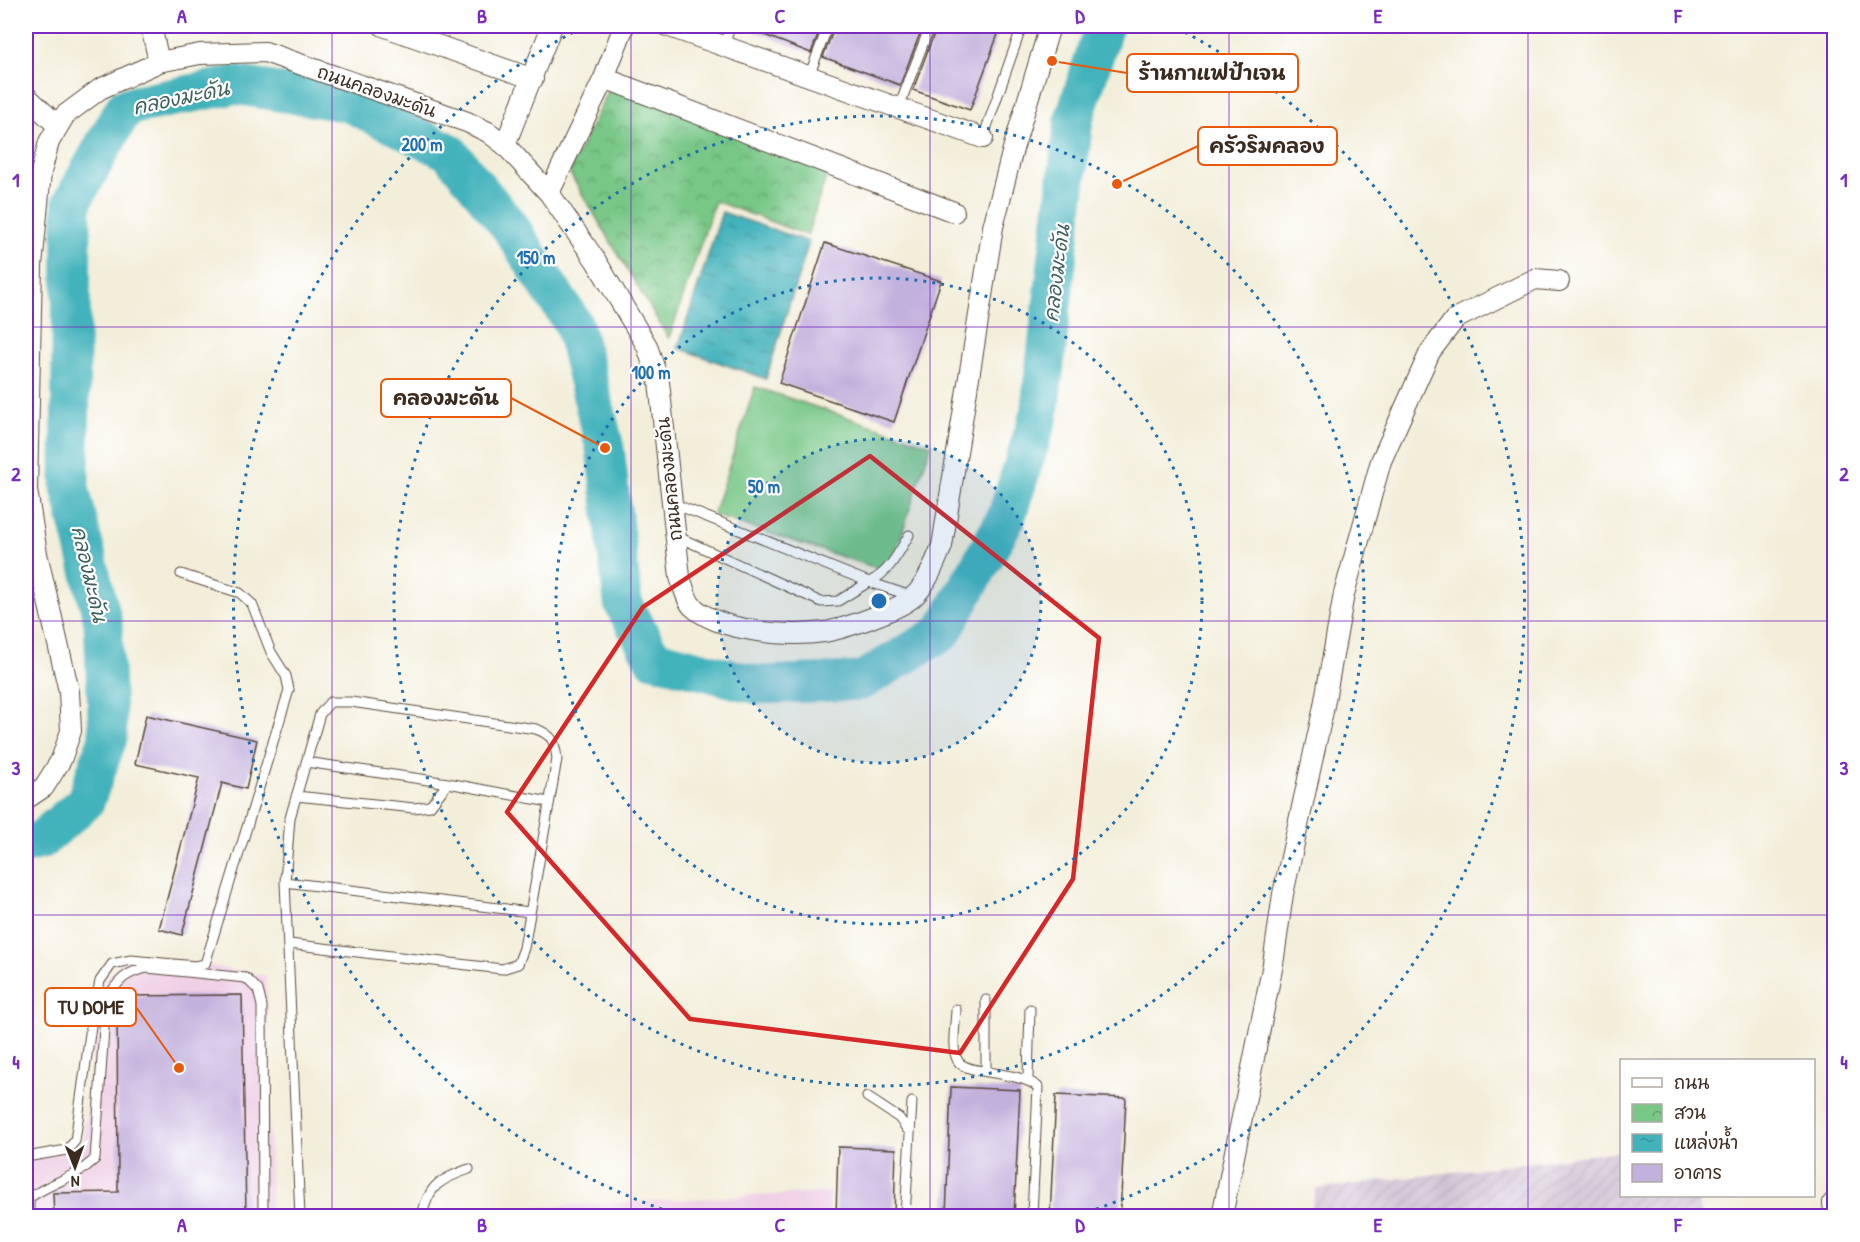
<svg xmlns="http://www.w3.org/2000/svg" width="1860" height="1242" viewBox="0 0 1860 1242" font-family="'Patrick Hand','Playpen Sans Thai',sans-serif">
  <style>
    .built { fill: #efd0e6 }
    .industrial { fill: url(#industrial-furrows) }
    .grass { fill: #78c787; stroke: #5a7852; stroke-width: 1.5 }
    .park { fill: url(#park-crowns); stroke: #5a7852; stroke-width: 1.5 }
    .water { fill: url(#water-ripples); stroke: #3e6e6c; stroke-width: 1.5 }
    .lines { fill: none; stroke-linecap: round; stroke-linejoin: round }
    .river { stroke: #42b2bb; stroke-width: 39 }
    .building { fill: #c3b1dd }
    .service-casing { stroke: #57473a; stroke-width: 11 }
    .minor-casing { stroke: #57473a; stroke-width: 22 }
    .service { stroke: #fff; stroke-width: 9 }
    .minor { stroke: #fff; stroke-width: 20 }
    .marked { fill: none; stroke: #d62828; stroke-width: 4.5; stroke-linejoin: round }
    .grid { fill: none; stroke: #7b2cbf; stroke-width: 1.5; stroke-opacity: 0.55 }
    .ring { fill: none; stroke: #1f6fb2; stroke-width: 3; stroke-dasharray: 3 6 }
    .labels { text-anchor: middle; dominant-baseline: central; stroke-width: 4.5; stroke-linejoin: round; paint-order: stroke }
    .street-label { font-size: 18px; fill: #3b2a1e; stroke: #fff }
    .water-label { font-size: 20px; font-style: italic; fill: #3e605d; stroke: #fff }
    .centre { fill: #1f6fb2; stroke: #fff; stroke-width: 3 }
    .ring-label { font-size: 18px; text-anchor: middle; font-weight: bold; fill: #1f6fb2; stroke: #fff; stroke-width: 4.5; stroke-linejoin: round; paint-order: stroke }
    .leader { fill: none; stroke: #e8590c; stroke-width: 2 }
    .callout-dot { fill: #e8590c; stroke: #fff; stroke-width: 2 }
    .callout { fill: #fff; stroke: #e8590c; stroke-width: 2 }
    .callout-label { font-size: 20px; text-anchor: middle; font-weight: bold; fill: #3b2a1e }
    .neatline { fill: none; stroke: #7b2cbf; stroke-width: 2 }
    .grid-label { font-size: 20px; text-anchor: middle; font-weight: bold; fill: #7b2cbf }
  </style>
  <defs>
    <pattern id="industrial-furrows" width="10" height="10" patternUnits="userSpaceOnUse" patternTransform="scale(1.5)"><rect width="10" height="10" fill="#cdbed2"/><path d="M-1 1l2-2M0 10L10 0M9 11l2-2" fill="none" stroke="#b1a3b4"/></pattern>
    <pattern id="park-crowns" width="20" height="18" patternUnits="userSpaceOnUse" patternTransform="scale(1.5)"><rect width="20" height="18" fill="#78c787"/><path d="M2 6a3 3 0 1 1 6 0M12 15a3 3 0 1 1 6 0" fill="none" stroke="#64a26e"/></pattern>
    <pattern id="water-ripples" width="26" height="14" patternUnits="userSpaceOnUse" patternTransform="scale(1.5)"><rect width="26" height="14" fill="#42b2bb"/><path d="M2 4q2-2 4 0t4 0M15 11q2-2 4 0t4 0" fill="none" stroke="#389197"/></pattern>
  </defs>
  <rect width="100%" height="100%" fill="#fff"/>
  <filter id="ink" filterUnits="userSpaceOnUse"><feTurbulence type="fractalNoise" baseFrequency=".0167" numOctaves="2"/><feDisplacementMap in="SourceGraphic" scale="12" xChannelSelector="R" yChannelSelector="G"/><feConvolveMatrix kernelMatrix="1 2 1 2 8 2 1 2 1" color-interpolation-filters="sRGB"/></filter>
  <filter id="wash" filterUnits="userSpaceOnUse"><feTurbulence type="fractalNoise" baseFrequency=".008" numOctaves="4" result="noise"/><feDisplacementMap in="SourceGraphic" scale="24" xChannelSelector="R" yChannelSelector="G"/><feGaussianBlur stdDeviation="1.35" result="paint"/><feColorMatrix in="noise" values="0 0 0 0 0 0 0 0 0 0 0 0 0 0 0 0 0 1.4 0 .05"/><feComposite in="paint" operator="in"/></filter>
  <g filter="url(#wash)">
    <rect width="100%" height="100%" fill="#f3eeda"/>
    <path class="built" d="M161 957 266 976 271 1216H26V1161L83 1148 99 988 123 960Z
      M830 1192 829 1216H520V1208Z"/>
    <path class="industrial" d="M1621 1151 1622 1196H1698L1701 1216H1310L1316 1189Z"/>
    <path class="grass" d="M755 387 931 445 889 572 713 515Z"/>
    <path class="park" d="M611 85 829 168 807 235 715 201 669 339 569 172Z"/>
    <path class="water" d="M722 212 809 242 766 379 678 348Z"/>
    <g class="lines">
      <path class="river" d="M26 844 41 840 85 802 108 738 103 623 70 488 72 202 125 107 234 85 349 103 449 152 510 227 574 325 605 448 623 603 653 658 757 685 861 681 942 633 1006 518 1039 415 1074 119 1104 26"/>
    </g>
    <g id="blocks">
      <path class="building" d="M741 26H821L811 53Z
        M835 26H923L900 85 823 57Z
        M937 26H1001L970 110 913 90Z
        M825 243 941 281 894 422 779 383Z
        M146 715 257 740 246 789 222 783 182 935 159 929 199 778 135 764Z
        M242 995 246 1216H54L53 1193 118 1192 117 996Z
        M951 1087 1020 1090 1014 1216H946Z
        M1056 1095 1126 1098 1120 1216H1050Z
        M838 1147 896 1149 894 1216H836Z"/>
    </g>
  </g>
  <g filter="url(#ink)">
    <use href="#blocks" fill-opacity="0" stroke="#57473a" stroke-width="1.5"/>
    <g class="lines">
      <defs>
        <path id="service" d="M723 46 731 26
          M809 76 828 26
          M899 107 930 26
          M983 138 1022 26
          M672 503 869 582C889 573 898 554 909 535
          M674 535 821 602 838 601 869 582 911 596
          M306 762 448 783 549 802
          M296 796 414 808 430 806 448 783
          M285 882 530 912
          M289 944 502 969 518 964 524 948 557 759C555 742 553 735 536 729L351 702H330L320 714 290 818 285 882 300 1216
          M986 1000V1071
          M956 1009C956 1023 950 1049 958 1061 966 1075 1018 1070 1038 1087L1032 1216
          M1028 1078 1030 1009
          M867 1097 899 1118 910 1133
          M26 1157 67 1150 75 1141 91 1026 100 981 112 964 131 960 195 966 205 964 289 690 286 676 271 652 252 604 240 593 181 574
          M29 1216V1198C51 1182 74 1179 95 1159L106 1000C118 981 125 972 147 968L246 978 258 990 262 1006 263 1216
          M422 1216C429 1184 440 1180 469 1169
          M905 1216 912 1102"/>
        <path id="minor" d="M151 26 159 62
          M383 26 533 79
          M667 26 983 138
          M604 78 954 212
          M26 96 58 126
          M505 145 552 26
          M549 193 604 78 624 26
          M26 799 44 787 61 760 71 731 69 691 37 554 27 490 32 266 41 172 49 142 65 115 100 89 159 62 200 54 265 52 467 122 488 132 505 145 549 193 596 261 647 346 659 382 680 577C683 585 686 600 692 606 719 632 789 637 824 632 844 629 899 610 913 597 927 585 935 562 942 546L993 227 1013 149 1050 26
          M1833 1203 1834 1210
          M1222 1216 1273 964 1283 894 1323 711 1344 594 1381 461 1430 352 1455 319 1535 279 1559 281"/>
      </defs>
      <use href="#service" class="service-casing"/>
      <use href="#minor" class="minor-casing"/>
      <use href="#service" class="service"/>
      <use href="#minor" class="minor"/>
    </g>
  </g>
  <path class="marked" d="M870 456 1099 638 1073 879 960 1053 690 1019 507 812 643 607Z"/>
  <path class="grid" d="M332 26V1216M631 26V1216M930 26V1216M1229 26V1216M1528 26V1216M26 327H1834M26 621H1834M26 915H1834"/>
  <circle cx="879" cy="601" r="162" fill="#1f6fb2" fill-opacity=".12"/>
  <g class="ring">
    <circle cx="879" cy="601" r="162"/>
    <circle cx="879" cy="601" r="323"/>
    <circle cx="879" cy="601" r="485"/>
    <path d="M679 1215A646 646 0 0 1 581 28M1177 28A646 646 0 0 1 1079 1215"/>
  </g>
  <g class="labels">
    <g class="street-label">
      <text transform="translate(377 91) rotate(19)">ถนนคลองมะดัน</text>
      <text transform="translate(669 479) rotate(-96)">ถนนคลองมะดัน</text>
    </g>
    <g class="water-label">
      <text transform="translate(181 97) rotate(-12)">คลองมะดัน</text>
      <text transform="translate(1056 273) rotate(-83)">คลองมะดัน</text>
      <text transform="translate(90 574) rotate(77)">คลองมะดัน</text>
    </g>
  </g>
  <circle cx="879" cy="601" r="9" class="centre"/>
  <g class="ring-label">
    <text x="422" y="151">200 m</text>
    <text x="536" y="264">150 m</text>
    <text x="651" y="379">100 m</text>
    <text x="764" y="493">50 m</text>
  </g>
  <path class="leader" d="M1052 61L1127 73M1117 184L1198 146M605 448L511 398M179 1068L136 1007"/>
  <g class="callout-dot">
    <circle cx="1052" cy="61" r="6"/>
    <circle cx="1117" cy="184" r="6"/>
    <circle cx="605" cy="448" r="6"/>
    <circle cx="179" cy="1068" r="6"/>
  </g>
  <g class="callout">
    <rect x="1127" y="54" width="171" height="38" rx="6"/>
    <rect x="1198" y="127" width="139" height="38" rx="6"/>
    <rect x="381" y="379" width="130" height="38" rx="6"/>
    <rect x="45" y="988" width="91" height="38" rx="6"/>
  </g>
  <g class="callout-label">
    <text x="1212" y="80">ร้านกาแฟป้าเจน</text>
    <text x="1267" y="153">ครัวริมคลอง</text>
    <text x="446" y="405">คลองมะดัน</text>
    <text x="91" y="1014">TU DOME</text>
  </g>
  <rect width="1860" height="1242" fill="none" stroke="#fff" stroke-width="66"/>
  <rect x="1620" y="1059" width="195" height="138" fill="#ffffff" stroke="#b1aaa5" stroke-width="1.5"/>
  <rect x="1632" y="1078" width="30" height="9" fill="#ffffff" stroke="#b1aaa5" stroke-width="1.5"/>
  <text x="1674" y="1089" font-size="18" fill="#3b2a1e">ถนน</text>
  <rect x="1632" y="1104" width="30" height="18" fill="url(#park-crowns)" stroke="#b1aaa5" stroke-width="1.5"/>
  <text x="1674" y="1119" font-size="18" fill="#3b2a1e">สวน</text>
  <rect x="1632" y="1134" width="30" height="18" fill="url(#water-ripples)" stroke="#b1aaa5" stroke-width="1.5"/>
  <text x="1674" y="1149" font-size="18" fill="#3b2a1e">แหล่งน้ำ</text>
  <rect x="1632" y="1164" width="30" height="18" fill="#c3b1dd" stroke="#b1aaa5" stroke-width="1.5"/>
  <text x="1674" y="1179" font-size="18" fill="#3b2a1e">อาคาร</text>
  <g transform="translate(75 1167) rotate(179)" stroke="#ffffff" stroke-width="4.5" paint-order="stroke">
  <path d="M0-4.5L10 22L0 15L-10 22Z" fill="#3b2a1e"/>
  <text y="-9" font-size="16" font-weight="bold" text-anchor="middle" fill="#3b2a1e">N</text>
  </g>
  <rect x="33" y="33" width="1794" height="1176" class="neatline"/>
  <g class="grid-label">
    <text x="182" y="23">A</text>
    <text x="482" y="23">B</text>
    <text x="780" y="23">C</text>
    <text x="1080" y="23">D</text>
    <text x="1378" y="23">E</text>
    <text x="1678" y="23">F</text>
    <text x="16" y="187">1</text>
    <text x="1844" y="187">1</text>
    <text x="16" y="481">2</text>
    <text x="1844" y="481">2</text>
    <text x="16" y="775">3</text>
    <text x="1844" y="775">3</text>
    <text x="16" y="1069">4</text>
    <text x="1844" y="1069">4</text>
    <text x="182" y="1232">A</text>
    <text x="482" y="1232">B</text>
    <text x="780" y="1232">C</text>
    <text x="1080" y="1232">D</text>
    <text x="1378" y="1232">E</text>
    <text x="1678" y="1232">F</text>
  </g>
</svg>
